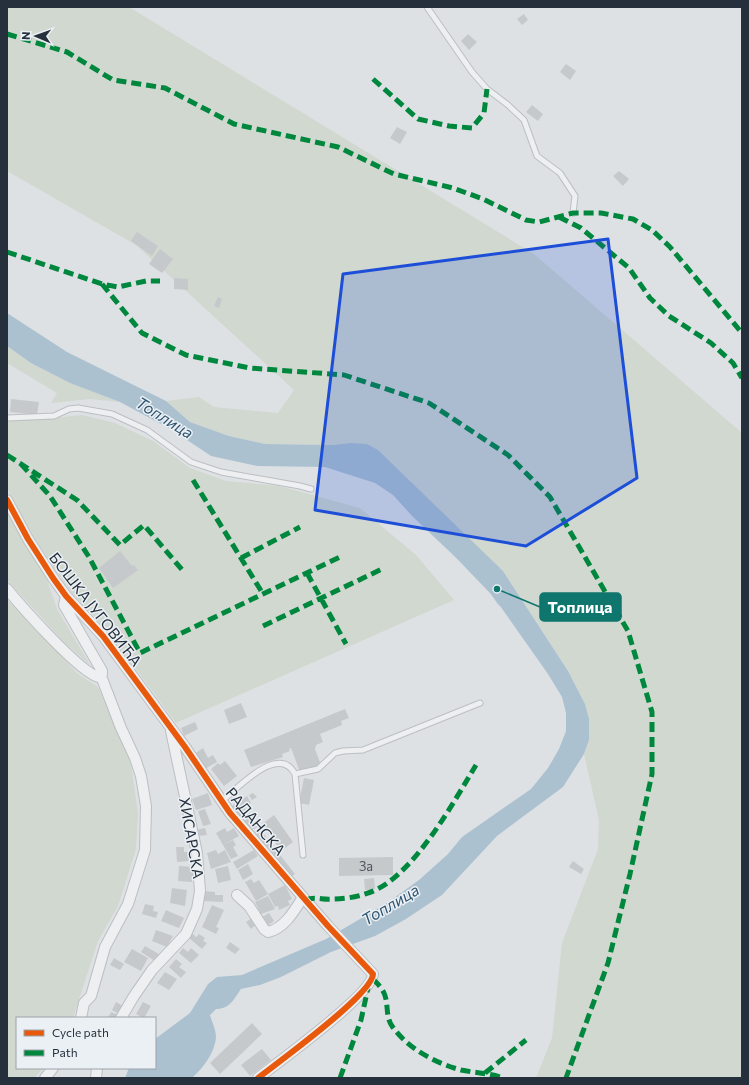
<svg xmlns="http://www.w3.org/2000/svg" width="749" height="1085" viewBox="0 0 749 1085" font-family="Commissioner,sans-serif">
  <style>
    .green { fill: #d0d8cf }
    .water { fill: #acc1d0; fill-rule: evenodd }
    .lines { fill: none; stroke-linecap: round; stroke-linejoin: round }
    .river { stroke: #acc1d0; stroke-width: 16 }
    .building { fill: #c6c9cc }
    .service-casing { stroke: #bcbfc2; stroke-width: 7 }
    .minor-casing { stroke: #bcbfc2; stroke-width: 12 }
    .service { stroke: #edeff1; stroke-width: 5 }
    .minor { stroke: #edeff1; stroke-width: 10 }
    .quiet { stroke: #00873e; stroke-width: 5; stroke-dasharray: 10 5; stroke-linecap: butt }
    .cycleway-casing { stroke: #ebf0f4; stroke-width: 8 }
    .cycleway { stroke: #e8590c; stroke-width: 6 }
    .marked { fill: #1d4ed8; fill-opacity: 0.2; stroke: #1d4ed8; stroke-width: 3; stroke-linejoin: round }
    .labels { text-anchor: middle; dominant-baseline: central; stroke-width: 3; stroke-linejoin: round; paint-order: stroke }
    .number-label { font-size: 13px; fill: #4e5761 }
    .street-label { font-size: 15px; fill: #25303c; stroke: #ebf0f4 }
    .water-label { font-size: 16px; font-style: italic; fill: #2f5470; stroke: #ebf0f4 }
    .leader { fill: none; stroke: #0f766e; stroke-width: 1.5 }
    .callout-dot { fill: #0f766e; stroke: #ebf0f4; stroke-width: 1.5 }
    .callout { fill: #0f766e; stroke: #0f766e; stroke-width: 1.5 }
    .callout-label { font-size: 16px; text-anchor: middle; font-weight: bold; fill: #fff }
  </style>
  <rect width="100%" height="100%" fill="#dee1e4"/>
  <path class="green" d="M7 7H129L534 254 742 433V1078H536L552 1038 562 943 598 849 599 820 584 754 589 740 585 704 568 671 503 571 351 443 332 445 265 444 229 436 190 422 166 401 199 397 214 407 278 413 294 390 136 245 7 171Z
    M7 346C44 373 78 386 120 402L90 399 51 403 57 393 7 363Z
    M82 415 115 423 153 441 190 468 226 481 279 486 360 508 416 555 454 600 176 723 110 634 72 593 60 576 34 537 7 488V420L45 419Z
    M7 511 47 580 57 609 90 665 63 641 7 580Z
    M7 599 78 674 98 687 131 764 138 813 136 849 118 906 98 941 73 1018H17V1068H44L34 1078H7Z"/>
  <path class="water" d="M7 313 67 352 166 401 190 422 229 436 265 444 332 445 351 443 367 444 378 450 503 571 568 671 585 704 589 719V740L584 754 563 787 497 836 442 895 406 919 375 936 331 952 281 977 260 985 241 989C234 999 230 1009 216 1009L210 1015C212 1022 216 1030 216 1037 215 1053 203 1068 192 1078H125L129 1068H155V1039L190 1013 208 984 217 977 242 975 326 939 387 903 419 880 448 854 462 837 531 789 548 768 559 749 566 731V713L562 697 548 674 486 586 413 517 393 495 375 483 325 467 257 466 211 456 172 430 120 402 70 383 31 363 7 346ZM441 536H446L475 558 492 579 490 582Z"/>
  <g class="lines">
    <path class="river" d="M433 522 497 589 504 599"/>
  </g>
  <path class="building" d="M524 14 528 20 522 25 517 19Z
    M468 34 477 42 469 50 461 41Z
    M566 64 576 71 570 80 560 72Z
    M532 105 543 114 538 121 526 112Z
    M397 127 407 132 400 144 390 138Z
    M619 171 629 179 623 186 613 176Z
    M137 232 158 246 152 256 131 241Z
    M160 249 173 259 162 273 149 264Z
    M174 278 188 279V290L174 289Z
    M218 297 222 299 219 308 214 306Z
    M11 399 39 402 37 415 10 412Z
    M120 551 132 566 134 565 138 570 113 588 99 568Z
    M241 703 247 717 229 724 224 710Z
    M345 709 349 718 341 721 342 725 320 734 323 742 316 745 315 749 321 765 300 772 291 748 289 749 290 751 282 754 283 757 251 767 244 750Z
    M195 722 198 729 184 736 181 728Z
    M203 748 208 758 213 755 217 762 203 770 194 754Z
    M225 761 237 776 224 786 211 769 218 763 220 765Z
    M304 778 314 780 309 805 299 803Z
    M208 793 212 805 196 810 192 799Z
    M253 793 257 797 252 800 249 795Z
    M247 796 251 803 244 807 249 814 241 819 232 806Z
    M205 809 211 824 203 826 198 811Z
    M274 815 293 842 281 851 262 824Z
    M250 816 258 826 250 832 242 822Z
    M205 828 207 835 198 836 196 830Z
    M225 828 227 832 234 828 239 836 223 845 216 833Z
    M259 828 295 874 288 879 252 833Z
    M233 840 236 845 233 847 238 856 231 859 223 845Z
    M176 847H184V852H189L190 861 177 862Z
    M216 850 218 854 225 850 231 862 211 869 207 853Z
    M254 850 258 856 237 869 233 862Z
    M393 857V875L339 876V858Z
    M573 861 584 869 581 874 569 867Z
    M248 864 253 874 243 880 238 870Z
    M179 866 194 867 192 882 178 881Z
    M228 866 231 880 218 883 215 869Z
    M374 878 375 889 365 890 364 879Z
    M251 879 254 883 259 880 268 894 256 901 245 882Z
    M285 885 292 899 288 901 290 905 279 910 278 906 275 907 268 894Z
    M172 888 187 890 185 906 170 903Z
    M203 891 215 892V895H223V902L203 901Z
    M268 896 275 909 261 914 255 902Z
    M145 904 154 906 153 911 158 912 156 918 142 914Z
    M212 905 224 910 216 927 219 928 216 934 202 927Z
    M166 910 184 918 179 928 161 921Z
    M269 913 274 921 267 926 262 917Z
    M252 918 257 924 251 929 246 922Z
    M156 930 173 936 167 947 152 941Z
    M193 934 196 937 199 934 205 938 203 941 207 943 202 949 189 938Z
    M230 942 240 949 235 954 226 948Z
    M145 946 159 954 155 961 141 952Z
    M183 948 188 952 191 948 199 955 191 963 179 953Z
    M132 949 148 958 141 971 124 962Z
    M114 958 124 964 120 970 110 965Z
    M176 959 182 964 179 967 186 972 181 978 169 967Z
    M165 972 177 979 169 990 157 983Z
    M116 1002 123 1006 119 1014 112 1010Z
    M143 1002 151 1006 144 1018 136 1014Z
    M111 1012 118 1015 117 1018H108Z
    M252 1023 262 1034 220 1074 210 1063Z
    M262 1049 271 1060 250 1076 241 1065Z"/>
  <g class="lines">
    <defs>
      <path id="service" d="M427 7 472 72 487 89 508 105 524 120 537 156 560 173 575 196 573 213
        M7 418 54 416 69 409 78 408 112 414 147 430 191 462 221 472 300 486 311 489
        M295 774 318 769 335 753 343 751 363 750 480 703
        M222 801C238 788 279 743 295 774L303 855"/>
      <path id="minor" d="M7 500 28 539 53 578 66 596 103 636 185 747 230 813 328 926 373 974C373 994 277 1063 258 1078
        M7 589C21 606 81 674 99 677L102 674V671L64 605 66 596
        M237 895 249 906 264 929 268 932C284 929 295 910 303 897
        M81 1018 84 1003 91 996 105 947 128 904 145 850 146 806 141 776 135 758 121 728 101 676
        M121 1018 134 996 152 970 186 934 197 909 200 891 197 853 171 731
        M45 1078 53 1068
        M96 1078 97 1068"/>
    </defs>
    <use href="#service" class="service-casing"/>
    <use href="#minor" class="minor-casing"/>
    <use href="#service" class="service"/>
    <use href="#minor" class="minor"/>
    <path class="quiet" d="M7 34 67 52 113 80 165 88 234 124 338 147 394 174 453 188 483 199 526 220 539 222 573 213H601L633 219 652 230 670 247 742 333
      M373 79 418 119 449 126 472 128 484 113 487 89
      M559 217 581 228 629 268 650 298 669 316 711 343 733 363 742 378
      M7 252 102 284 118 287 146 281H160
      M102 284 142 333 186 355 250 368 344 375 429 403 508 455 550 497 628 631 652 712V774L630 874 608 963 566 1078
      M7 455 77 500 120 545 144 525 184 572
      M21 464 50 496 89 557 140 653 342 556
      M193 480 263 594
      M241 558 300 527
      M307 573 346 644
      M263 626 382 569
      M305 900C315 896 322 900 332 899 344 899 357 897 368 893 412 879 453 803 476 765
      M373 979C377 983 382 988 384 993 389 1004 385 1016 392 1026 407 1048 435 1063 461 1070 475 1073 489 1073 503 1078
      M485 1073 526 1040
      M340 1078 361 1020 368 988"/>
    <defs>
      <path id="cycleway" d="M7 500 28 539 53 578 66 596 103 636 185 747 230 813 328 926 373 974C373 994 277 1063 258 1078"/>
    </defs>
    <use href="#cycleway" class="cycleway-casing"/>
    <use href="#cycleway" class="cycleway"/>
  </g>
  <path class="marked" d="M608 239 637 478 526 546 315 510 343 274Z"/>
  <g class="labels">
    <g class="number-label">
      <text x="366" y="866">3a</text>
    </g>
    <g class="street-label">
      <text transform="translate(96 609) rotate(52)">БОШКА ЈУГОВИЋА</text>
      <text transform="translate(256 821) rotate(50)">РАДАНСКА</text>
      <text transform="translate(192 838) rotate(80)">ХИСАРСКА</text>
    </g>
    <g class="water-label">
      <text transform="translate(165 417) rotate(32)">Топлица</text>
      <text transform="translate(390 904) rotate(-31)">Топлица</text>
    </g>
  </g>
  <path class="leader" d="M497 589L540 607"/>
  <circle class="callout-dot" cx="497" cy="589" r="4"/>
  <rect class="callout" x="540" y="593" width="81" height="28" rx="4"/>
  <g class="callout-label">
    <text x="580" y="613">Топлица</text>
  </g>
  <rect width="749" height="1085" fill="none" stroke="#25303c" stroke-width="16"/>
  <rect x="16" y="1017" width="140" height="52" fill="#ebf0f4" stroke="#9ca3aa"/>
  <rect x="24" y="1030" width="20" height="6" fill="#e8590c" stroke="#9ca3aa"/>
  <text x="52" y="1037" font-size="12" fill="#25303c">Cycle path</text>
  <rect x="24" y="1050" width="20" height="6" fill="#00873e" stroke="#9ca3aa"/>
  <text x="52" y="1057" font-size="12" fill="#25303c">Path</text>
  <g transform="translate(36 36) rotate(272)" stroke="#ebf0f4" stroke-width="3" paint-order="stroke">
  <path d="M0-3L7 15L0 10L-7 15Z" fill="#25303c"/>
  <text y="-6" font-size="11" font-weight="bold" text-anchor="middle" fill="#25303c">N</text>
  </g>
</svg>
